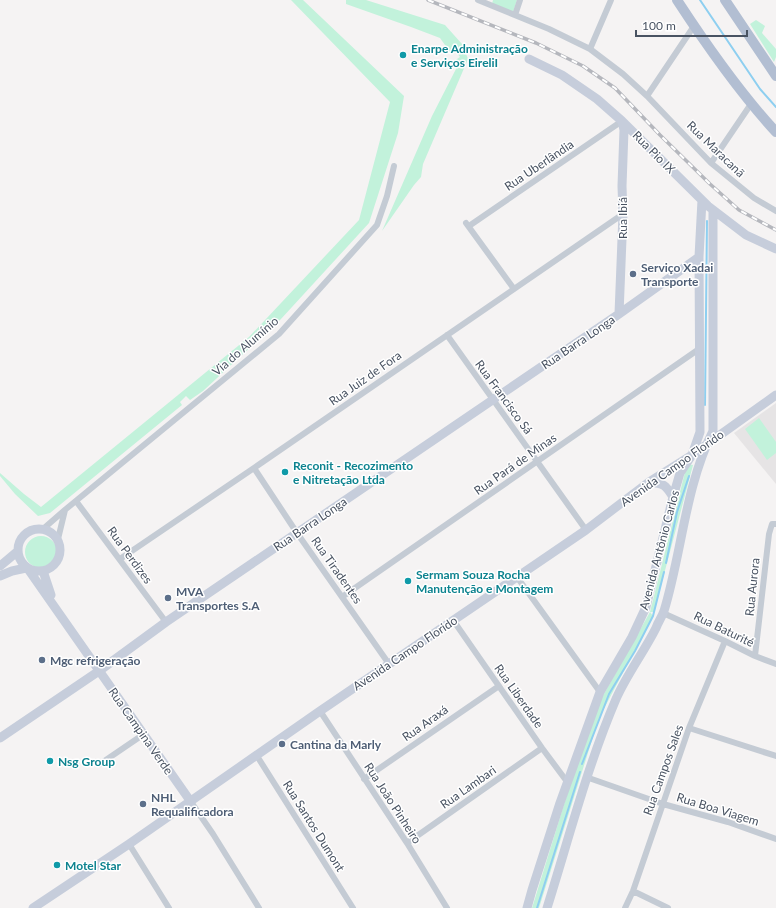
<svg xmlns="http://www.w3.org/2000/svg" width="776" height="908" viewBox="0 0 776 908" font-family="Lato,sans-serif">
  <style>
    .education { fill: #e6e4e5 }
    .green { fill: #c2f2db }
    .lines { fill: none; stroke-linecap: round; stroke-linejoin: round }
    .stream { stroke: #8ecff0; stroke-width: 2 }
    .street { stroke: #c4cbd4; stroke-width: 6 }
    .secondary { stroke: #c6cddb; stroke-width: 9 }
    .primary { stroke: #b2bed2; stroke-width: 10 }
    .rail-casing { stroke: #b5b7bd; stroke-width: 3.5 }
    .rail { stroke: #fff; stroke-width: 2; stroke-dasharray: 6; stroke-linecap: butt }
    .culture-dot { fill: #0f9aa8; stroke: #fff; stroke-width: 1.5 }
    .service-dot { fill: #5c6f8a; stroke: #fff; stroke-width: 1.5 }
    .labels { text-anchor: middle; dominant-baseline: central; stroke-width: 3; stroke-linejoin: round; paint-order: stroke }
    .culture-label { font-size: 12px; font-weight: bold; fill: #0d838f; stroke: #fff; text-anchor: start }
    .street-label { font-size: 12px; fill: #495362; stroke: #fff }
    .service-label { font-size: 12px; font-weight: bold; fill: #4e5e75; stroke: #fff; text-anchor: start }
  </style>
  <rect width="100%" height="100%" fill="#f5f3f3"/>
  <path class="education" d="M776 403V484L734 433Z"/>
  <path class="green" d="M291 0H303L404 96 398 133 369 223 281 319 203 391 190 400 186 396 180 402 182 405 50 513 38 516 15 494 0 476V473L24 494 41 507 249 337 359 220 390 102Z
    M346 0H366L445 25 462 44 468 59 423 164 421 177 414 185 382 231 432 116 456 69 454 61 460 57 455 50 450 52 440 38 411 27 346 4Z
    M493 0H517L513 12 492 4Z
    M756 20 765 26 762 33 776 49V57L774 62 750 24Z
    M759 418 776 442V453L767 460 745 429Z
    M687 464 693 465 654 612H650L653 616 599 718 539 908H532L591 717 650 612Z
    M25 552a16 16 0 1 1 32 0a16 16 0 1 1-32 0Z"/>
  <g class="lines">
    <path class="stream" d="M700 0 760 89 776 107
      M705 405 707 221
      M666 563 677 512 689 476
      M582 764 609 694 635 651 653 616 664 572
      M537 908 580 772"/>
    <path class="street" d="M478 0 549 29 590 49 623 74 647 96 711 163 754 198 776 211
      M515 15 520 0
      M590 49 611 0
      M647 96 694 26
      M711 163 751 104
      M466 223 514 289
      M469 226 622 121
      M447 335 586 530
      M254 468 297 533 389 664
      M76 501 166 622
      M43 529 66 509 279 334 377 225 387 196 394 166
      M58 539 65 510
      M120 559 254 468 623 214
      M517 577 600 692
      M342 597 699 349
      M663 613 725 641 755 656 776 664
      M453 620 542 748 568 783
      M755 656 769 534 772 524H776
      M320 711 407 843 447 908
      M689 728 776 756
      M257 756 353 908
      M100 764 144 734
      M586 777 663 804 728 822 776 839
      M364 779 499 686
      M191 802 213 834 259 908
      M407 843 542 748
      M129 844 169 908
      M633 891 668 908
      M625 908 633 891 689 728 725 641"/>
    <path class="secondary" d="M529 59 562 75 597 99 622 121 708 206 746 235 776 249
      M619 314 623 214 622 186 624 130 622 121
      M649 482C664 484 665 484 673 497
      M18 550a21 21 0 1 1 42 0a21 21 0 1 1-42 0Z
      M0 566 18 551
      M28 569 191 802
      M43 571 51 595
      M0 576 12 571 26 568
      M0 738 99 671 166 622 619 314 699 257
      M33 908 129 844 320 711 586 530 649 482 692 455 776 395
      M527 908 532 890 560 803 600 692 632 637 646 607 673 497 680 473 692 455 700 432 699 257 702 200
      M547 908C569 838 587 767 616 699 627 674 644 652 656 628 658 622 662 617 664 611 682 552 685 487 713 431V210"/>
    <path class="primary" d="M677 0C707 46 739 92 776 132
      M725 0 776 76"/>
    <defs>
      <path id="rail" d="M428 0 536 43 583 66 615 88 660 135 710 184 739 210 776 230"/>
    </defs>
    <use href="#rail" class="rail-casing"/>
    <use href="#rail" class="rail"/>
  </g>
  <g class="culture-dot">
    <circle cx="403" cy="55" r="4"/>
    <circle cx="285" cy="472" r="4"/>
    <circle cx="408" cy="581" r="4"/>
    <circle cx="50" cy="761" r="4"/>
    <circle cx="57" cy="865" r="4"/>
  </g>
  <g class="service-dot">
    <circle cx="633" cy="274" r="4"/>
    <circle cx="168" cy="598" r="4"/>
    <circle cx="42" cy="660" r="4"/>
    <circle cx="282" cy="744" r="4"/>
    <circle cx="143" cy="804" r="4"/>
  </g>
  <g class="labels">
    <g class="culture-label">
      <text x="411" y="48">Enarpe Administração<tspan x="411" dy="14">e Serviços EireliI</tspan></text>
      <text x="293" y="465">Reconit - Recozimento<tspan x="293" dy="14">e Nitretação Ltda</tspan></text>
      <text x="416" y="574">Sermam Souza Rocha<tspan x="416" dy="14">Manutenção e Montagem</tspan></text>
      <text x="58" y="761">Nsg Group</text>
      <text x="65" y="865">Motel Star</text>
    </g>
    <g class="street-label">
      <text transform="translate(716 149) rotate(44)">Rua Maracanã</text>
      <text transform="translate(654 152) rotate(45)">Rua Pio IX</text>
      <text transform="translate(539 165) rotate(-34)">Rua Uberlândia</text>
      <text transform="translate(622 218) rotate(-90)">Rua Ibiá</text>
      <text transform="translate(578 342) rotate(-34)">Rua Barra Longa</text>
      <text transform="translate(245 346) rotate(-41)">Via do Alumínio</text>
      <text transform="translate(365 378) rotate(-35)">Rua Juiz de Fora</text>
      <text transform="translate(504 397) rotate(54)">Rua Francisco Sá</text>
      <text transform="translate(515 464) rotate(-35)">Rua Pará de Minas</text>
      <text transform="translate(672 468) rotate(-35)">Avenida Campo Florido</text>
      <text transform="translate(310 524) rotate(-34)">Rua Barra Longa</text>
      <text transform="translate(659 550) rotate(-75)">Avenida Antônio Carlos</text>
      <text transform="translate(130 555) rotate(54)">Rua Perdizes</text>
      <text transform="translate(337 570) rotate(55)">Rua Tiradentes</text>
      <text transform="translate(752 587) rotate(-84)">Rua Aurora</text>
      <text transform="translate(724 629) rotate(26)">Rua Baturité</text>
      <text transform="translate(405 653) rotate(-34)">Avenida Campo Florido</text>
      <text transform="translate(519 696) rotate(55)">Rua Liberdade</text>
      <text transform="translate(425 723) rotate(-35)">Rua Araxá</text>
      <text transform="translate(141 731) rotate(55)">Rua Campina Verde</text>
      <text transform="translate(663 770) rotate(-70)">Rua Campos Sales</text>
      <text transform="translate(468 787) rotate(-35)">Rua Lambari</text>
      <text transform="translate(393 803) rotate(57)">Rua João Pinheiro</text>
      <text transform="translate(718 809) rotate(17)">Rua Boa Viagem</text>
      <text transform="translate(314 826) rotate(58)">Rua Santos Dumont</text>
    </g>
    <g class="service-label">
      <text x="641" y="267">Serviço Xadai<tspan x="641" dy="14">Transporte</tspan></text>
      <text x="176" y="591">MVA<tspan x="176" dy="14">Transportes S.A</tspan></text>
      <text x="50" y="660">Mgc refrigeração</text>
      <text x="290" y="744">Cantina da Marly</text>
      <text x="151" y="797">NHL<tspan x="151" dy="14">Requalificadora</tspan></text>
    </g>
  </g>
  <path d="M636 30v6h111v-6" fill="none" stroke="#495362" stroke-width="2"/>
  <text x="642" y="30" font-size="12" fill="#495362" stroke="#ffffff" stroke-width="3" paint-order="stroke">100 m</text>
</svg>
